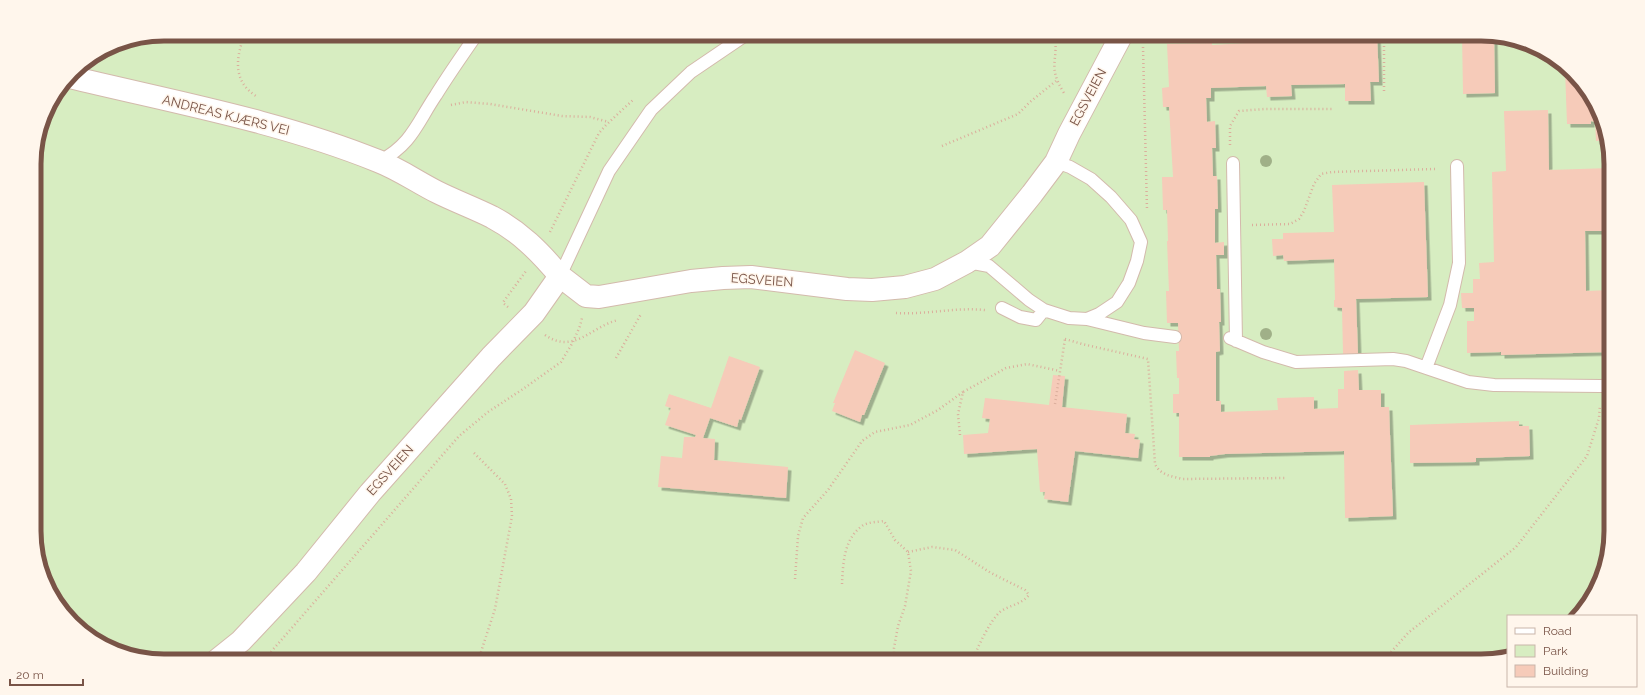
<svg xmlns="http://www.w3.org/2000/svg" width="1645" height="695" viewBox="0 0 1645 695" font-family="Raleway,sans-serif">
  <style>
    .green { fill: #d7edc1 }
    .building { fill: #f6cbb9; filter: url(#shadow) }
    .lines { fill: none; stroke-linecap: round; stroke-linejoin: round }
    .service-casing { stroke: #d3baac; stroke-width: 14 }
    .minor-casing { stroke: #d3baac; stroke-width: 24 }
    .tertiary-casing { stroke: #d3baac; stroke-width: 24 }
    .path { stroke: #dbae9c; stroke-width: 2.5; stroke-dasharray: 1 3; stroke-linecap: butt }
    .service { stroke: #fff; stroke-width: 12 }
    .minor { stroke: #fff; stroke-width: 22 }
    .tertiary { stroke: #fff; stroke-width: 22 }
    .tree { fill: #a0b088 }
    .labels { text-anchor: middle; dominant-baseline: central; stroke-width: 3; stroke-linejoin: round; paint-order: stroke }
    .street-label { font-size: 13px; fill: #795447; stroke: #fff6ec }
    .rim { fill: none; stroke: #795447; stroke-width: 5 }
  </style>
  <defs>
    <filter id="shadow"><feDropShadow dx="3.5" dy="3.5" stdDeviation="0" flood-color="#0004"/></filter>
  </defs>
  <rect width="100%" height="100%" fill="#fef1e4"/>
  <path class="green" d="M164 34H1481L1531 44 1584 85 1610 147 1611 532 1601 581 1574 616H1508V657L1490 661H164L114 651 61 610 35 549 34 155 47 106 78 66 114 44Z"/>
  <path class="building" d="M1332 34H1377L1379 82H1370L1371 101H1345V84L1291 85 1292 96 1267 97 1266 86 1211 88V98H1206L1207 122 1215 121 1216 148H1212L1213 176H1217L1218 209H1215V243L1224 242V255H1216L1217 289H1220L1221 322H1219L1220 351 1216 352V401H1221V412L1278 410 1277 398 1314 397V409L1338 408V389H1344V371L1358 370 1359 390H1381V407H1389L1393 516 1345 518 1344 451 1225 454 1210 456V457H1179V413H1173V394H1179V378H1177L1176 351H1179L1178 323H1167L1166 291H1169L1167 241H1168L1167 210H1163L1162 177H1173L1169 107H1163L1162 88 1169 87 1167 44 1212 43V45L1263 42 1332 41Z
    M1462 34H1481L1494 36 1495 93 1463 94Z
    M1565 70 1584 85 1607 140 1596 141 1595 122 1591 121V124H1567Z
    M1548 110 1549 170 1610 168V231H1585L1586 291 1610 290V352L1501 355V352L1467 353V321H1474V308H1462L1461 293H1473V279H1480L1479 263 1494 262 1492 172 1506 171 1504 111Z
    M1424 182 1428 297 1356 299 1358 354H1343L1342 308 1334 307V300H1335L1334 259 1284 261 1283 255 1273 256 1272 239H1283V233L1334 232 1332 185Z
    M855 350 885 363 864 415H862L860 422 832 411 835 403H833Z
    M729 356 760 367 741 420 739 419 737 427 710 418 703 438 715 439 714 460 788 467 786 498 658 487 661 456 682 458 684 437H695L696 435 665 425 671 408 665 406 669 394 711 408Z
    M1053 375 1065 376 1062 407 1127 414 1125 433 1135 434 1134 439 1140 440 1138 458 1075 451 1068 502 1044 499 1045 492H1040L1037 449 964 454 963 435 988 433 990 419 982 418 985 398 1049 405Z
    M1519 421V426H1529L1530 456 1476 458V462L1410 463V425Z"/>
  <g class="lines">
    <defs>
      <path id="service" d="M380 161C412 144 417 123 436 95 449 74 463 54 477 34
        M1233 163 1236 341
        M968 262 989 266 1029 300 1044 310 1069 318 1087 319 1099 314 1117 302 1129 283 1137 261 1141 242 1131 220 1111 197 1091 179 1070 167 1056 162
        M560 276 609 171 651 110 691 72 747 34
        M1002 308 1020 317 1036 320 1044 310
        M1087 319 1144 333 1175 337
        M1230 338 1263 352 1296 362 1393 359 1406 361 1468 382 1494 385 1601 386 1611 385
        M1426 368 1450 305 1459 263 1457 166"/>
      <path id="minor" d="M560 276 586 296 599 297 691 281 723 278 751 277 847 289 872 290 905 287 935 279 967 262 990 246 1032 194 1056 162 1069 134 1122 34"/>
      <path id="tertiary" d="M70 77C173 102 279 121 378 161 399 169 417 182 437 192 455 201 474 208 492 217 520 232 539 251 560 276L534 313 491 357 370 493 306 572 241 641 216 661"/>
    </defs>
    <use href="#service" class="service-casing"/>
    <use href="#minor" class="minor-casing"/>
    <use href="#tertiary" class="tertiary-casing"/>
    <path class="path" d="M245 34C236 56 232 81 256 96
      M1054 34C1060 59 1046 65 1064 93
      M1384 34V91
      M1143 47 1147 210
      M451 105 466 102 490 104 562 116 590 117 609 122
      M1230 145V126L1239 111 1265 109H1333
      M942 146 1018 114 1030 102 1056 81
      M1252 225 1290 224 1299 219 1304 211 1314 184 1321 174 1332 172 1435 169
      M550 232 599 133 606 125 634 99
      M508 307 503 303 504 301 526 271
      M896 313C926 315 955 307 985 310
      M545 335C574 355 592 326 618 320
      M1065 339 1082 344 1148 359 1155 464C1160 475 1171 476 1182 479L1286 478
      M616 358 641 314
      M1055 404 1065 339
      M960 435 958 414 963 392 1006 368 1027 364 1060 371
      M474 453 505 484 511 499 512 516 495 609 478 661
      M908 552 932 547 955 550 991 573 1025 590 1029 595C1021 605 1009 605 1000 612 989 622 978 647 972 661
      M795 579 798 536 803 518 828 490 862 441 875 432 910 425 938 410 963 392
      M842 584C843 563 844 539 862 526 867 522 878 522 884 521L895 540 908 552 911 571 905 606 898 626 894 648V661
      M263 661 459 436 488 412 523 389 561 362 573 342 580 326 582 318
      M1383 661 1408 633 1516 547 1587 456 1599 418 1600 405"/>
    <use href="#service" class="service"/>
    <use href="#minor" class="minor"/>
    <use href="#tertiary" class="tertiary"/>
  </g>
  <g class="tree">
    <circle cx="1266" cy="161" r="6"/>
    <circle cx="1266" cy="334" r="6"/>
  </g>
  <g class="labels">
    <g class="street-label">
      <text transform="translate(1088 97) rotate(-62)">EGSVEIEN</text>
      <text transform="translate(226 115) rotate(14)">ANDREAS KJÆRS VEI</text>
      <text transform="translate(762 280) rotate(4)">EGSVEIEN</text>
      <text transform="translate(390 470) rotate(-48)">EGSVEIEN</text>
    </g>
  </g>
  <path d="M0 0H1645V695H0ZM164 41H1481A123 123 0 0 1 1604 164V531A123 123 0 0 1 1481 654H164A123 123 0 0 1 41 531V164A123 123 0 0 1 164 41Z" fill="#fff6ec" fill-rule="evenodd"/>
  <path class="rim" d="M164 41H1481A123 123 0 0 1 1604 164V531A123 123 0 0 1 1481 654H164A123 123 0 0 1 41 531V164A123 123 0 0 1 164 41Z"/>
  <rect x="1507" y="615" width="130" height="72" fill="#fff6ec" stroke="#c9b5aa"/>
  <rect x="1515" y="628" width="20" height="6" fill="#ffffff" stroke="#c9b5aa"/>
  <text x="1543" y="635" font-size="12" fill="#795447">Road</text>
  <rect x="1515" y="645" width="20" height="12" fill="#d7edc1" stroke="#c9b5aa"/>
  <text x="1543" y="655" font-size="12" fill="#795447">Park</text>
  <rect x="1515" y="665" width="20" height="12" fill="#f6cbb9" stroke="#c9b5aa"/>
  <text x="1543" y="675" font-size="12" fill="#795447">Building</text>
  <path d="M10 679v6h73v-6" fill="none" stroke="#795447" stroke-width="2"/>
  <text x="16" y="679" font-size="12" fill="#795447" stroke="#fff6ec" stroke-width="3" paint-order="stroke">20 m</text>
</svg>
